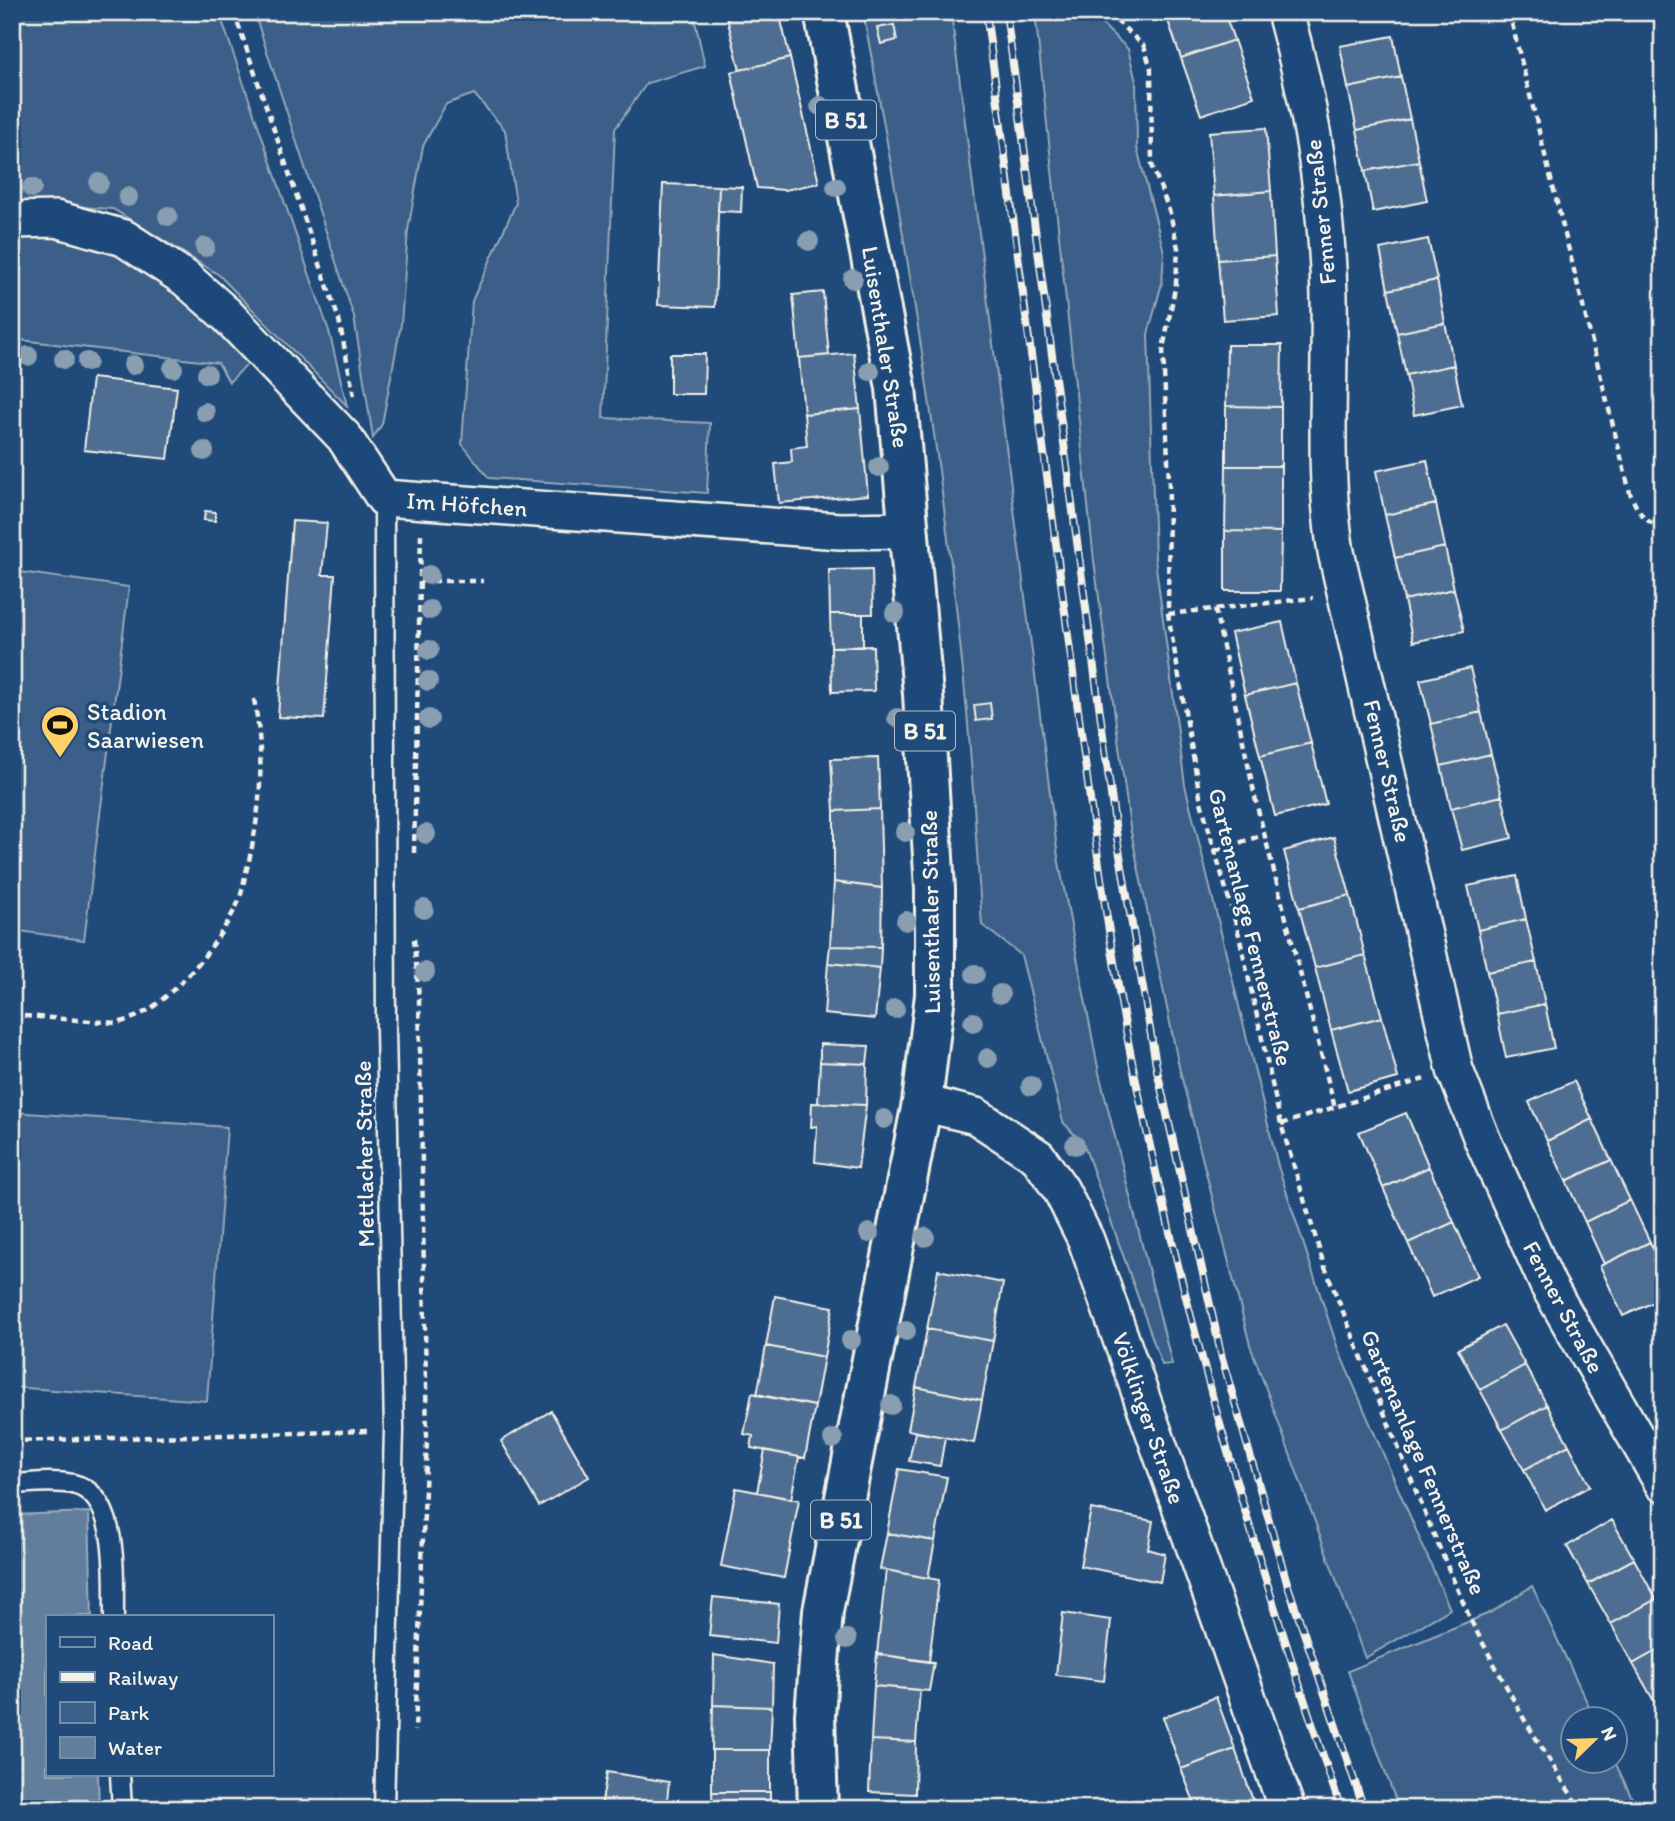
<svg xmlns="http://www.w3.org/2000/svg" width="1675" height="1821" viewBox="0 0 1675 1821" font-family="Itim,sans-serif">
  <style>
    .green { fill: #3a5f88; stroke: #97a8b8; stroke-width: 2 }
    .water { fill: #627e9d; stroke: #9cacbb; stroke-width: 2 }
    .building { fill: #4d6e92; stroke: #f4f1e8; stroke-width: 2 }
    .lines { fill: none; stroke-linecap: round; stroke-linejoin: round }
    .service-casing { stroke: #f4f1e8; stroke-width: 23 }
    .minor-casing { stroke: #f4f1e8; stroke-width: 40 }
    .primary-casing { stroke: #f4f1e8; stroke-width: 44 }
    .path { stroke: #f4f1e8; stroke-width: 4.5; stroke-dasharray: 7 5; stroke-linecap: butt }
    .service { stroke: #1f4a7a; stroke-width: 18 }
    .minor { stroke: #1f4a7a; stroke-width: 35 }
    .primary { stroke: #1f4a7a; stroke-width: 38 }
    .rail-casing { stroke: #f4f1e8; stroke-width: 8 }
    .rail { stroke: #1f4a7a; stroke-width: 5; stroke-dasharray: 16; stroke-linecap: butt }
    .tree { fill: #8a9eb1 }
    .labels { text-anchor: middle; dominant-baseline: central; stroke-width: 7; stroke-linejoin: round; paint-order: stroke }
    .shield { fill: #1f4a7a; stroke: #b4bfc7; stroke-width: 2 }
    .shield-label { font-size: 23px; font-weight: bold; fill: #f4f1e8 }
    .street-label { font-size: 24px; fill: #f4f1e8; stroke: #1f4a7a }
    .poi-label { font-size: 24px; fill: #f4f1e8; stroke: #1f4a7a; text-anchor: start }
  </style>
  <rect width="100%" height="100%" fill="#1f4a7a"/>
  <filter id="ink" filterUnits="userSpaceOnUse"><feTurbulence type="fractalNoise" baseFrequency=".0143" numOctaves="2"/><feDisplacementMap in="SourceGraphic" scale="14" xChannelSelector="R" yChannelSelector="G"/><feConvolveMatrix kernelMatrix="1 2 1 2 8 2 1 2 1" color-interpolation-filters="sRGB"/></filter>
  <g filter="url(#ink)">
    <path class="green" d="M12 12H219L329 331 347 406 219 275 113 209 12 203Z
      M254 12H693L705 66 647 83 615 129 603 418 710 423 707 493 489 478 462 444 472 301 516 203 505 130 474 94 446 104 423 146 408 230 401 324 382 424 373 438 354 317Z
      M863 12H951L1058 857 1099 1073 1172 1364 1162 1365 1084 1145 1063 1122 1021 955 982 925C976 847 973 770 965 692 943 464 906 237 863 12Z
      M1035 12H1094L1100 22 1128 49 1136 82 1137 148 1164 252 1162 283 1148 334 1155 559 1185 785 1278 1166 1338 1349 1450 1609 1365 1658 1250 1345 1179 1067 1130 827 1094 561Z
      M12 237C42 237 80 235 108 247 159 271 209 323 251 361L229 382 218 363 12 339Z
      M12 571 129 587 84 940 12 930Z
      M12 1112 227 1127 207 1401 12 1387Z
      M1532 1586 1595 1719 1574 1720V1762H1615L1637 1809H1399L1348 1671 1492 1612Z"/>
    <path class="water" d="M89 1512 92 1616H47V1774H98L99 1809H12V1515Z"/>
    <path class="building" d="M734 12H779L790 58 740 70 726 14Z
      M1165 12H1224L1234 40 1181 58Z
      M894 25 897 40 881 44 877 28Z
      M1393 36 1401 77 1348 88 1340 46Z
      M1234 40 1254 97 1201 115 1181 58Z
      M790 58 819 183 785 190 757 188 731 72Z
      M1401 77 1410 119 1357 130 1348 88Z
      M1410 119 1419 161 1365 171 1357 130Z
      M1266 128 1271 191 1214 196 1209 132Z
      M1419 161 1427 201 1373 212 1365 171Z
      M663 184 719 186 715 307 658 305Z
      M719 186 742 187 741 212 718 211Z
      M1271 191 1275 256 1218 260 1214 196Z
      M1428 239 1437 280 1388 290 1380 249Z
      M1275 256 1279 316 1223 320 1218 260Z
      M1437 280 1445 323 1397 333 1388 290Z
      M823 292 829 355 799 358 793 295Z
      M1445 323 1454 365 1406 375 1397 333Z
      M1227 345H1282L1281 407 1226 406Z
      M854 353 860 409 804 414 799 358Z
      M670 354H705L704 394H670Z
      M1454 365 1462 405 1414 415 1406 375Z
      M92 378 177 388 168 459 84 450Z
      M1226 406 1281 407V466H1226Z
      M860 409 868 495 779 503 775 464 792 462 791 448 807 446 804 414Z
      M1427 460 1436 504 1385 515 1376 471Z
      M1226 466H1281V532L1225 531Z
      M1436 504 1445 547 1395 558 1385 515Z
      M205 511 215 512V521L204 520Z
      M292 521 327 523 322 575H335L324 719 278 717Z
      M1225 531 1281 532 1280 591H1225Z
      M1445 547 1454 589 1404 600 1395 558Z
      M872 569 873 614H830L829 570Z
      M1454 589 1464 631 1413 642 1404 600Z
      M830 614H863V647H831Z
      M1282 622 1296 683 1245 695 1231 633Z
      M873 646 874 691 832 692 831 647Z
      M1470 668 1481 712 1431 724 1420 680Z
      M1296 683 1311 743 1260 756 1245 695Z
      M990 703 992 719 976 721 974 705Z
      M1481 712 1491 754 1441 766 1431 724Z
      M1311 743 1326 804 1275 816 1260 756Z
      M1491 754 1502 796 1451 808 1441 766Z
      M878 758 880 809 834 811 831 759Z
      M1502 796 1512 838 1462 850 1451 808Z
      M880 809 882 888 834 882V811Z
      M1334 837 1350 895 1299 908 1284 851Z
      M1517 876 1526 919 1478 930 1468 886Z
      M834 882 882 888 881 947 830 946Z
      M1350 895 1365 955 1315 968 1299 908Z
      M1526 919 1536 962 1487 972 1478 930Z
      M830 946 881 947 880 968 828 963Z
      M1365 955 1382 1017 1331 1030 1315 968Z
      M1536 962 1545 1004 1497 1014 1487 972Z
      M828 963 880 968 875 1019 824 1014Z
      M1545 1004 1554 1048 1506 1058 1497 1014Z
      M1382 1017 1398 1078 1348 1091 1331 1030Z
      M820 1044 869 1046 867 1064 820 1062Z
      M820 1062 867 1064 866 1105 818 1103Z
      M1574 1081 1592 1119 1547 1141 1529 1102Z
      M812 1103 866 1105 858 1168 815 1162 817 1126 811 1127Z
      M1406 1113 1429 1167 1383 1188 1359 1132Z
      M1592 1119 1611 1160 1566 1181 1547 1141Z
      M1611 1160 1630 1200 1585 1222 1566 1181Z
      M1429 1167 1454 1222 1408 1243 1383 1188Z
      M1630 1200 1650 1242 1604 1264 1585 1222Z
      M1454 1222 1478 1276 1432 1297 1408 1243Z
      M1650 1242 1663 1269V1298L1623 1316 1600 1266Z
      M938 1270 1003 1283 993 1341 927 1329Z
      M775 1296 833 1307 824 1357 766 1346Z
      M1503 1325 1525 1365 1480 1390 1458 1349Z
      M927 1329 993 1341 982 1400 916 1387Z
      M766 1346 824 1357 815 1406 757 1395Z
      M1525 1365 1547 1405 1502 1430 1480 1390Z
      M916 1387 982 1400 974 1443 908 1430Z
      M752 1393 815 1406 805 1458 751 1448 753 1436 744 1434Z
      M1547 1405 1569 1445 1524 1470 1502 1430Z
      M551 1411 589 1477 539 1506 501 1441Z
      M915 1432 945 1437 940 1466 909 1461Z
      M1569 1445 1590 1486 1545 1510 1524 1470Z
      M765 1450 799 1457 791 1499 757 1492Z
      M899 1469 947 1477 935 1541 887 1533Z
      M736 1488 799 1500 784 1578 721 1566Z
      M1091 1509 1153 1521 1148 1549 1165 1554 1160 1582 1080 1566Z
      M1612 1520 1634 1559 1588 1584 1567 1546Z
      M887 1533 935 1541 928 1578 880 1569Z
      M1634 1559 1656 1599 1611 1624 1588 1584Z
      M886 1570 939 1580 929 1662 877 1654Z
      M713 1597 779 1604 776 1643 709 1636Z
      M1656 1599 1663 1610V1647L1633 1664 1611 1624Z
      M1063 1613 1111 1620 1104 1681 1056 1675Z
      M1663 1647V1699L1655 1703 1633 1664Z
      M877 1654 934 1662 929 1691 874 1686Z
      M714 1655 773 1664 772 1707 713 1705Z
      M874 1686 920 1690 916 1742 871 1740Z
      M1216 1697 1235 1749 1181 1769 1163 1717Z
      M713 1705 772 1707 770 1750H712Z
      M871 1740 916 1742 915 1794 869 1792Z
      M1235 1749 1256 1809H1197L1181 1769Z
      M712 1750H770V1792H712Z
      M607 1772 669 1782 666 1809 601 1807Z
      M712 1792H770V1809H713Z"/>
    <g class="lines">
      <defs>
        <path id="service" d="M384 498 386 1030 394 1430 384 1809
          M12 1484C32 1483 53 1480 73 1484 121 1495 113 1579 114 1616
          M120 1774 122 1809"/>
        <path id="minor" d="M1285 12C1310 103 1327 202 1329 296 1331 382 1322 467 1336 552L1455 1070 1482 1139 1548 1285 1663 1484
          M12 220 56 219 124 238 185 278 227 315 344 437 384 498 840 531 909 530
          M922 1103 976 1116 1038 1157 1061 1190 1086 1240 1287 1809"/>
        <path id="primary" d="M818 1809 815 1715 823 1611 922 1103 935 995V889L923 694 896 388 824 12"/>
      </defs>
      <use href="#service" class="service-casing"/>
      <use href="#minor" class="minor-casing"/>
      <use href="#primary" class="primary-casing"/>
      <path class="path" d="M234 12 339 320 354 396
        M1107 12 1144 46 1151 69 1152 165 1170 213 1178 248 1176 283 1163 349 1169 482 1168 614 1201 802 1239 935 1281 1124 1324 1265 1431 1528 1472 1623 1524 1719 1580 1809
        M1509 12 1630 493C1637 510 1644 523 1663 527
        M420 581H483
        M1215 609 1256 802 1335 1108
        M1168 614 1313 598
        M1217 850 1266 834
        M414 853 421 533
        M414 939 419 998 427 1440 415 1731
        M12 1015 116 1023C141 1018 157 1005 175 988 199 966 221 936 236 907 241 898 243 886 245 876 261 818 266 754 253 695
        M1281 1124 1424 1079
        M12 1441 368 1431"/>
      <use href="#service" class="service"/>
      <use href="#minor" class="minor"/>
      <use href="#primary" class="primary"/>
      <defs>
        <path id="rail" d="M986 12C1013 223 1041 433 1069 643 1089 789 1106 937 1136 1081 1188 1331 1258 1568 1341 1809
          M1006 12 1116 832 1157 1070 1222 1358 1288 1586 1364 1809"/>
      </defs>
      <use href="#rail" class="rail-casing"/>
      <use href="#rail" class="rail"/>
    </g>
    <g class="tree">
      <circle cx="820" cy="106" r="10"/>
      <circle cx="99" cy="183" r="10"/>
      <circle cx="836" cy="187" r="10"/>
      <circle cx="32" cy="188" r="10"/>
      <circle cx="128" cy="197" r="10"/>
      <circle cx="168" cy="216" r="10"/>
      <circle cx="809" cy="241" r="10"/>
      <circle cx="205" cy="247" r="10"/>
      <circle cx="853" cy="279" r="10"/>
      <circle cx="28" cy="356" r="10"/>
      <circle cx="64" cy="359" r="10"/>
      <circle cx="87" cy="362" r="10"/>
      <circle cx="133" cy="365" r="10"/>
      <circle cx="173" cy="368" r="10"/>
      <circle cx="870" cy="371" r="10"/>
      <circle cx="207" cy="374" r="10"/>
      <circle cx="205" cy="412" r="10"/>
      <circle cx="204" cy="451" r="10"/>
      <circle cx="879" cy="467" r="10"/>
      <circle cx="429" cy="575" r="10"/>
      <circle cx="430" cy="610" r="10"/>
      <circle cx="895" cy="613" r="10"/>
      <circle cx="429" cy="650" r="10"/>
      <circle cx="428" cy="681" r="10"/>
      <circle cx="897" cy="718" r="10"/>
      <circle cx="429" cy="719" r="10"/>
      <circle cx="905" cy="832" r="10"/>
      <circle cx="426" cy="834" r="10"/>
      <circle cx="424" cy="909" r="10"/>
      <circle cx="906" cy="921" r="10"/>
      <circle cx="425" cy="972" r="10"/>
      <circle cx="975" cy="974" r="10"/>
      <circle cx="1000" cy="994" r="10"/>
      <circle cx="895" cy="1009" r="10"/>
      <circle cx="973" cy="1022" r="10"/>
      <circle cx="988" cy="1058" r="10"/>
      <circle cx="1031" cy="1086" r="10"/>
      <circle cx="884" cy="1119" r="10"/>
      <circle cx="1075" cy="1145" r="10"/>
      <circle cx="869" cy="1233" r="10"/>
      <circle cx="925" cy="1237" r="10"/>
      <circle cx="906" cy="1331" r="10"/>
      <circle cx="851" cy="1340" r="10"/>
      <circle cx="891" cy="1405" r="10"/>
      <circle cx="833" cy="1439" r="10"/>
      <circle cx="847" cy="1639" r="10"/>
    </g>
  </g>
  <defs>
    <symbol id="stadium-pin" viewBox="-11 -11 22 30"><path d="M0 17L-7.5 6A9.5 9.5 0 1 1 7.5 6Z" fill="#ffd166" stroke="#1f4a7a"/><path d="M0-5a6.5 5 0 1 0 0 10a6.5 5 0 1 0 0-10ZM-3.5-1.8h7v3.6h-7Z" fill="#111"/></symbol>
  </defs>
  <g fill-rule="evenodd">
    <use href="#stadium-pin" x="38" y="703" width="44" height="60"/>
  </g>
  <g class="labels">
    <g class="shield">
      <rect x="816" y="100.5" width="60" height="39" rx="5"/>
      <rect x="895" y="711.5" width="60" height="39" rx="5"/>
      <rect x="811" y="1500.5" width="60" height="39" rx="5"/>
    </g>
    <g class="shield-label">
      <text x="846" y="120">B 51</text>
      <text x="925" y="731">B 51</text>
      <text x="841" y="1520">B 51</text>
    </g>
    <g class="street-label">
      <text transform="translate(1320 212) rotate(-96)">Fenner Straße</text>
      <text transform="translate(886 347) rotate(81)">Luisenthaler Straße</text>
      <text transform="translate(467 504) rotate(4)">Im Höfchen</text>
      <text transform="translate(1388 771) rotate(77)">Fenner Straße</text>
      <text transform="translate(930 912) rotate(-91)">Luisenthaler Straße</text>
      <text transform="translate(1251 927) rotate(76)">Gartenanlage Fennerstraße</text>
      <text transform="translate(364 1154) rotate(-91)">Mettlacher Straße</text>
      <text transform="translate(1564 1307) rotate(62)">Fenner Straße</text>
      <text transform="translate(1149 1418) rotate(71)">Völklinger Straße</text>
      <text transform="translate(1424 1462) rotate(67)">Gartenanlage Fennerstraße</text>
    </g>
    <g class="poi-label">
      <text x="87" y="711">Stadion<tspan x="87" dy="28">Saarwiesen</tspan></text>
    </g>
  </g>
  <rect width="1675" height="1821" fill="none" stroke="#1f4a7a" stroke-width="42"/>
  <rect x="21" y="21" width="1633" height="1779" fill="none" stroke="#f4f1e8" stroke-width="2.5" filter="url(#ink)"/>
  <rect x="46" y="1615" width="228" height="161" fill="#1f4a7a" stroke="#748da6" stroke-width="2"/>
  <rect x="60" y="1637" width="35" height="10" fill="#1f4a7a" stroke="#748da6" stroke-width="2"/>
  <text x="108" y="1650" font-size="21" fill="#f4f1e8">Road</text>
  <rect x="60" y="1672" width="35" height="10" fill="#f4f1e8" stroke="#748da6" stroke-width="2"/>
  <text x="108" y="1685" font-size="21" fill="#f4f1e8">Railway</text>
  <rect x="60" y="1702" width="35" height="21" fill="#3a5f88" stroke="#748da6" stroke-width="2"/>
  <text x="108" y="1720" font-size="21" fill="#f4f1e8">Park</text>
  <rect x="60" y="1737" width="35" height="21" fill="#627e9d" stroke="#748da6" stroke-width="2"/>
  <text x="108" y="1755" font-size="21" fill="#f4f1e8">Water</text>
  <g transform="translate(1594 1740) rotate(67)"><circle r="33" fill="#1f4a7a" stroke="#748da6" stroke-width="2"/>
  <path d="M0-5L12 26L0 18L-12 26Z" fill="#ffd166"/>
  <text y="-10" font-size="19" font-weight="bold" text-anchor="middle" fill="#f4f1e8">N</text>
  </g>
</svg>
